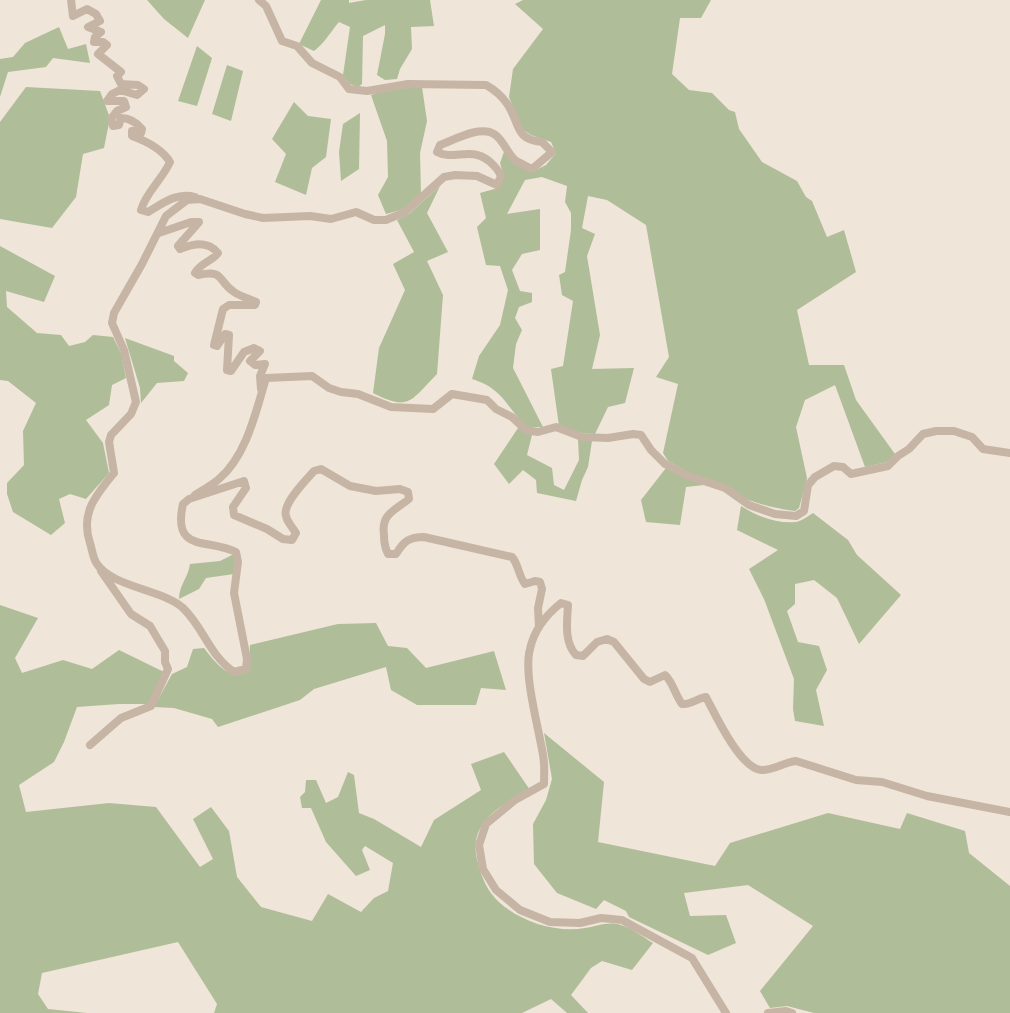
<svg xmlns="http://www.w3.org/2000/svg" width="1010" height="1013" viewBox="0 0 1010 1013" font-family="'Work Sans',sans-serif">
  <style>
    .green { fill: #b0bd99 }
    .lines { fill: none; stroke-linecap: round; stroke-linejoin: round }
    .street { stroke: #c6b5a5; stroke-width: 8 }
  </style>
  <rect width="100%" height="100%" fill="#efe5d8"/>
  <path class="green" d="M147 0H205L188 38 164 19Z
    M321 0H349V3L366 0H430L434 26 411 27 412 49 400 69 397 79 385 80 377 75 385 34V25L363 36 362 84 358 87 350 84 343 75 350 27 339 22C330 32 325 43 314 51L299 44Z
    M523 0H711L701 18H680L672 74 689 90 712 93 729 110 735 112 739 129 762 162 797 181 806 197 812 201 827 237 844 230 856 272 797 310 809 365H844L856 400 895 454 887 462 865 467 835 385 805 400 796 427 807 478 799 508 795 511C750 506 708 484 668 461L663 453 678 384 656 377 669 357 646 225 607 200 588 196 582 228 595 234 587 256 600 335 592 369 634 368 625 403 608 407 595 434 582 433 559 426 551 369 563 366 573 301 562 295 559 275 565 272 571 230V213L565 202 567 186 542 177 525 180 507 214 540 209V250L522 254 512 270 520 291 532 293V302L519 307 515 318 522 330 516 344 513 368 543 427H527C505 406 504 389 472 379L479 356 500 325 508 290 500 266 486 265 477 227 486 218 480 193 498 188 504 176 500 163 505 149 532 172 546 165 556 153 551 142 531 135 522 129 509 97 513 69 543 29 515 4Z
    M59 27 68 49 86 44 90 63 53 58 46 67 8 72 0 97V59L13 57 25 43Z
    M197 46 212 58 197 106 178 101Z
    M227 65 243 71 231 121 212 114Z
    M26 87 100 91 110 118 104 148 83 154 76 197 52 228 0 219V122Z
    M422 87 427 121 420 153 421 194 404 209 386 214 378 195 388 177 387 141 371 95 389 89Z
    M294 102 308 116 331 119 326 157 312 168 306 195 275 182 286 154 272 139Z
    M360 113 359 169 341 181 339 152 343 124Z
    M440 186 427 213 448 252 427 261 443 295 437 374C411 400 410 412 373 393L379 348 405 290 393 264 414 252 397 220 409 214Z
    M0 246 55 276 44 302 6 291 7 307 37 333 61 335 69 346 85 342 93 335 113 337 121 353 126 378 112 385 109 405 86 420 103 443 109 473 86 499 70 494 59 499 65 523 51 535 13 512 7 494V483L24 465 23 431 36 403 8 381 0 380Z
    M125 338 174 356V361L188 373 184 381 157 383 141 403 140 388Z
    M518 428 532 435 527 455 552 468 554 485 564 490 579 460 578 439 592 441 588 467 582 480 576 501 537 493 536 480 523 470 509 484 494 464Z
    M666 468 704 485 686 487 680 525 646 522 641 500Z
    M741 506C757 516 776 524 796 522 802 521 808 516 813 513L848 540 857 555 901 595 859 644 837 598 814 580 795 584V604L787 611 798 642 819 646 827 670 816 690 824 726 795 721 793 709 794 679 764 599 749 569 778 550 737 530Z
    M234 554 236 562 234 574 206 578 199 589 179 599C179 585 188 578 190 564L220 561Z
    M0 605 38 618 15 658 22 673 63 660 92 669 119 650 164 672 148 704H119L77 707 64 742 54 762 19 785 26 812 109 803 156 807 200 867 213 859 193 819 211 807 229 831 237 877 261 907 312 921 328 894 361 912 374 898 388 891 393 863 365 846 362 850 370 870 356 876 326 842 311 808H302L300 797 305 792 306 780H316L326 803 338 797 348 772 354 775 359 813 374 819 421 847 434 820 481 790 471 764 504 752 530 790C502 804 468 822 477 859 480 874 487 892 500 903 522 922 556 933 585 928 598 926 608 921 621 925 632 928 643 937 653 943L632 970 602 961 591 968 571 995 588 1013H567L551 999 522 1013H214L217 1004 178 942 42 973 38 994 48 1009 87 1013H0Z
    M376 623 388 646 407 648 426 668 494 651 506 690 481 688 476 705H417L391 690 386 667 314 689 300 700 218 727 212 719 174 708 154 707 172 674 187 667 193 649 204 648C216 663 229 682 249 670L250 645 338 624Z
    M544 733 604 782 598 842 715 866 730 843 828 813 900 829 907 813 965 831 969 853 1010 886V1013H814L787 1006 770 1008 760 991 813 926 748 885 684 893 690 916 726 915 736 943 708 955 629 917 626 911 604 900 596 909 557 893 534 864 533 824 546 800 552 779Z"/>
  <g class="lines">
    <path class="street" d="M71 0 73 16 87 9 96 14 100 21 88 27 101 32 95 37 94 42H103L107 45 98 54 121 72 117 76 121 84 138 85 144 89 137 95 120 90 112 94 107 101H124L126 107 117 111 111 119 113 126 119 125 121 118C130 118 136 122 142 129L141 133 132 131V136C146 141 162 149 170 162 162 180 146 192 141 210L148 212C163 203 177 192 195 197
      M259 0 266 6 282 41 297 46 312 63 340 77 349 89 367 91 408 84 486 85C495 90 502 96 508 105 520 124 515 140 542 142L552 152 532 169C526 166 519 163 515 160 507 153 503 139 494 134 480 125 454 140 440 145L437 152C454 161 470 146 489 161 495 166 498 169 501 176L497 185 477 176 455 175 444 177 405 212 386 220H374L356 212 331 219 310 216 263 218 245 214 200 199 187 200 166 216 142 264 114 313 112 323 124 350 136 402 131 414 111 435 109 442 114 473C96 495 80 513 90 543 92 549 93 559 97 564 112 587 164 590 183 608 204 628 209 655 234 672L246 669 247 659 234 593 238 562 236 552C207 538 172 553 183 504L189 499 244 481 246 488 233 507 234 515 267 529 283 539 292 540 296 533C293 528 287 522 286 516 282 504 306 480 314 471L321 469 350 486 376 491 400 489 408 492 409 499C394 511 381 514 384 535 384 542 385 548 388 554H396C404 541 409 537 424 537L512 557C519 565 518 575 525 584L535 581 540 582 542 589 538 608 539 627
      M159 233 191 222H199L178 246 180 249C193 244 207 240 218 253 213 261 201 262 195 273L198 275C225 269 217 281 234 292 240 296 249 299 256 302L255 305H229L223 309 214 345 217 346 225 334 229 335 227 370 231 371 244 352 254 348 260 351 250 361 255 365 265 364 260 376 261 389
      M195 495C203 490 212 485 219 479 247 455 256 411 266 378L312 376 329 388 341 392 358 394 391 407 433 409 452 394 487 400 496 409 512 417 526 430 538 432 556 427 582 437 608 438 633 434 641 435 651 450 665 464 686 475 725 488 749 505 775 514 796 516 804 511 808 485 815 477 834 466 843 467 851 474 888 466 898 456 909 449 923 434 936 431H954L972 437 983 449 1010 453
      M90 745 121 718 151 706 168 669 165 662V651L150 626 131 614 101 571
      M726 1013 692 958 622 920 601 918 580 923 550 922 520 910 496 890 483 869 479 845 486 824 515 800 544 784C544 774 545 765 543 755 539 729 523 674 530 649 534 630 546 615 561 603L568 605C567 622 564 642 576 655L583 656 597 642 607 639 614 642 644 679 650 682 665 675C673 682 675 695 682 704 692 705 697 698 706 697 715 714 740 768 761 770 773 771 784 762 796 761L856 780 882 782 927 796 1010 812
      M768 1013 786 1011 792 1013"/>
  </g>
</svg>
